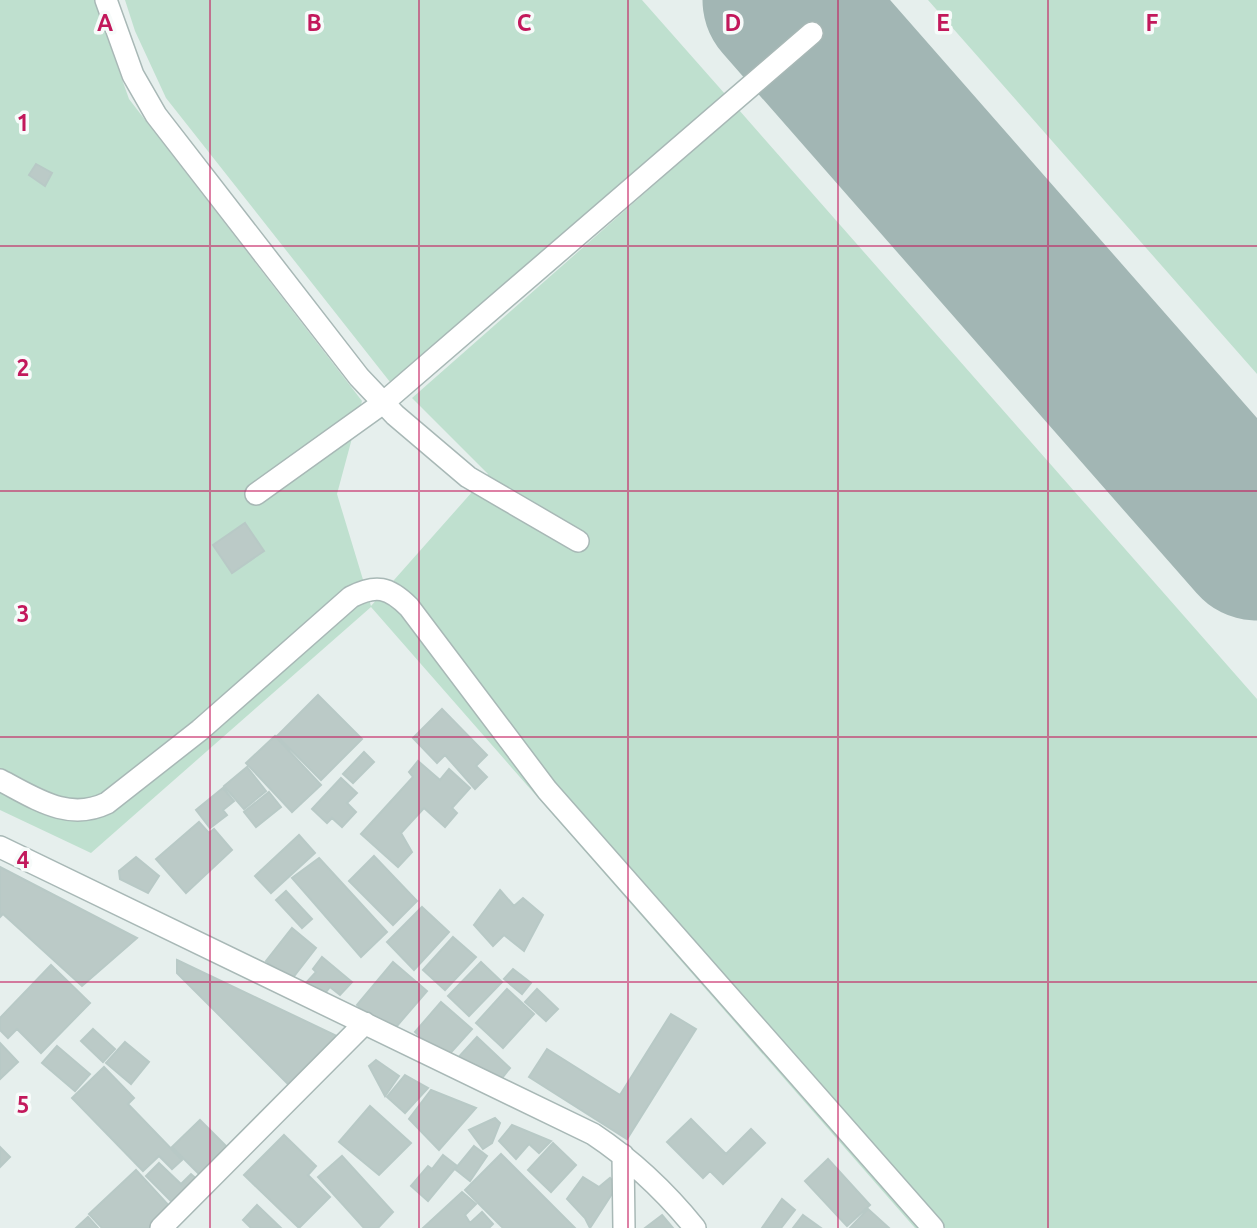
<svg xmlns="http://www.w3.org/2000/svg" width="1257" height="1228" viewBox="0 0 1257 1228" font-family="Ubuntu,sans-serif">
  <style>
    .green { fill: #bfe0cf }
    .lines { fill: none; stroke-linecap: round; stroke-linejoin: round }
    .runway { stroke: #a2b6b4; stroke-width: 161 }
    .building { fill: #bbcac7; stroke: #b8c9c6; stroke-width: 2 }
    .minor-casing { stroke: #a8b8b6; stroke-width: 24 }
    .minor { stroke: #fff; stroke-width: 21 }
    .grid { fill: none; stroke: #c2185b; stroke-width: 2; stroke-opacity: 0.55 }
    .grid-label { font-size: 23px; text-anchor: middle; font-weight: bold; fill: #c2185b; stroke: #f7fbfa; stroke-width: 7; stroke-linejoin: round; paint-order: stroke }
  </style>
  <rect width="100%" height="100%" fill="#e6efed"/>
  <path class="green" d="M0 0H94L129 99 362 401 337 494 371 606 488 474 412 398 739 110 1257 699V1228H915L371 607 91 853 0 810Z
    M125 0H642L725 94 390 382 166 98 135 31Z
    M928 0H1257V374Z"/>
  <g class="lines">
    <path class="runway" d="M783 0 1257 540"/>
  </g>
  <path class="building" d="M36 164 52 173 45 186 29 175Z
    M245 523 264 551 232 573 213 545Z
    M318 695 362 739 321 780 277 736Z
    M442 709 487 755 476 766 487 777 475 789 445 755 437 763 413 738Z
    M275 736 321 785 292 812 246 763Z
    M364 752 374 762 353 783 343 774Z
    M418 761 440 780 449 769 470 788 452 808 457 813 445 827 424 808 401 833 412 852 398 867 361 834 413 777 409 772Z
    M247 767 266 791 244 809 224 786Z
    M341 778 357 793 347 803 356 812 342 827 332 818 327 823 312 809Z
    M223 788 234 801 223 810 227 815 210 828 196 810Z
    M269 792 281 807 256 827 244 812Z
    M199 822 209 833 214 829 232 850 186 893 156 859Z
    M299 835 315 853 271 893 255 876Z
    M374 856 417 901 393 925 349 881Z
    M136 857 159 876 148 893 120 879 119 871Z
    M319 858 387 932 361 957 292 878Z
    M0 867 137 938 82 986 3 914 0 917Z
    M500 890 514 906 523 898 543 915 524 951 504 935 493 946 474 925Z
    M286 891 312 919 302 928 276 900Z
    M422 907 449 932 414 970 387 942Z
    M292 928 316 948 291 980 266 961Z
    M453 937 476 957 445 990 423 970Z
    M322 957 352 982 340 995 330 987 322 997 306 983 316 972 313 969Z
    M177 960 339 1037 292 1088 177 973Z
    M393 962 427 991 390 1034 357 1005Z
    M481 962 502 982 469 1016 448 996Z
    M51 965 90 1003 41 1053 17 1029 8 1038 0 1030V1018Z
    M513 969 531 983 522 994 504 979Z
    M507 989 534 1014 503 1048 476 1023Z
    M537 989 558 1009 546 1021 525 1002Z
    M441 1002 472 1029 445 1059 415 1032Z
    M671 1014 696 1029 627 1139 529 1077 547 1049 620 1095Z
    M93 1029 115 1049 103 1062 81 1041Z
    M477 1037 510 1068 499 1082 456 1060Z
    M125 1042 149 1062 131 1084 106 1063Z
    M0 1043 18 1062 0 1079Z
    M57 1046 90 1074 75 1091 42 1063Z
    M376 1060 399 1076 385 1096 369 1066Z
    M104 1067 134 1098 128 1104 182 1160 172 1169 159 1156 143 1171 72 1098Z
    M405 1075 428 1088 405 1113 387 1097Z
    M431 1090 476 1108 439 1150 409 1119Z
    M370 1106 411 1143 379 1175 339 1142Z
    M495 1118 500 1123 492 1143 483 1149 469 1130Z
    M691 1119 726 1154 751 1129 765 1143 723 1184 710 1171 703 1178 667 1142Z
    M200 1120 231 1151 203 1178 172 1147Z
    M512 1125 551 1141 539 1153 529 1144 516 1159 499 1141Z
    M284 1135 316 1166 308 1175 330 1197 299 1228 244 1175Z
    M553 1143 576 1165 551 1192 528 1170Z
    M474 1146 487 1156 470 1181 455 1169Z
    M0 1147 10 1157 0 1167Z
    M501 1154 575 1228H503L465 1190Z
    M443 1155 457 1166 428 1201 411 1186 428 1166 432 1169Z
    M342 1156 393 1212 378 1228H364L318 1177Z
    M828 1159 870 1205 847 1226 805 1181Z
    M159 1163 181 1184 191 1174 200 1182 176 1206 146 1176Z
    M136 1170 171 1208 150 1228H102L89 1214Z
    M583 1177 599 1187 610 1178 617 1186 590 1228 585 1218 567 1199Z
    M462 1192 476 1204 465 1215 470 1223 482 1212 493 1224 489 1228H423Z
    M782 1199 795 1210 781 1228H762Z
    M257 1205 281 1228H251L243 1220Z
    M868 1209 889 1228H850Z
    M662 1215 673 1228H645Z
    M803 1215 821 1228H793Z
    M88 1217 98 1228H76Z"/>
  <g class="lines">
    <defs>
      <path id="minor" d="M106 0 133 75 156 115 359 377 395 415 468 477 578 541
        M256 494 383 403 812 33
        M0 780C35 798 68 822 107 803L200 730 351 597C376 584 389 587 409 607L547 790 933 1228
        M0 847 593 1134C632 1160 665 1191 695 1228
        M623 1155 624 1228
        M161 1228 365 1023"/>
    </defs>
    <use href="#minor" class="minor-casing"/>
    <use href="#minor" class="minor"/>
  </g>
  <path class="grid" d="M210 0V1228M419 0V1228M628 0V1228M838 0V1228M1048 0V1228M0 246H1257M0 491H1257M0 737H1257M0 982H1257"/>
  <g class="grid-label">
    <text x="105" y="31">A</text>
    <text x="314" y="31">B</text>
    <text x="524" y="31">C</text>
    <text x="733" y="31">D</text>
    <text x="943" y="31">E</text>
    <text x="1152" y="31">F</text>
    <text x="23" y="131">1</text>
    <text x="23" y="376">2</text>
    <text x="23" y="622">3</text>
    <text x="23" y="868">4</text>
    <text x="23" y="1113">5</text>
  </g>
</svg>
